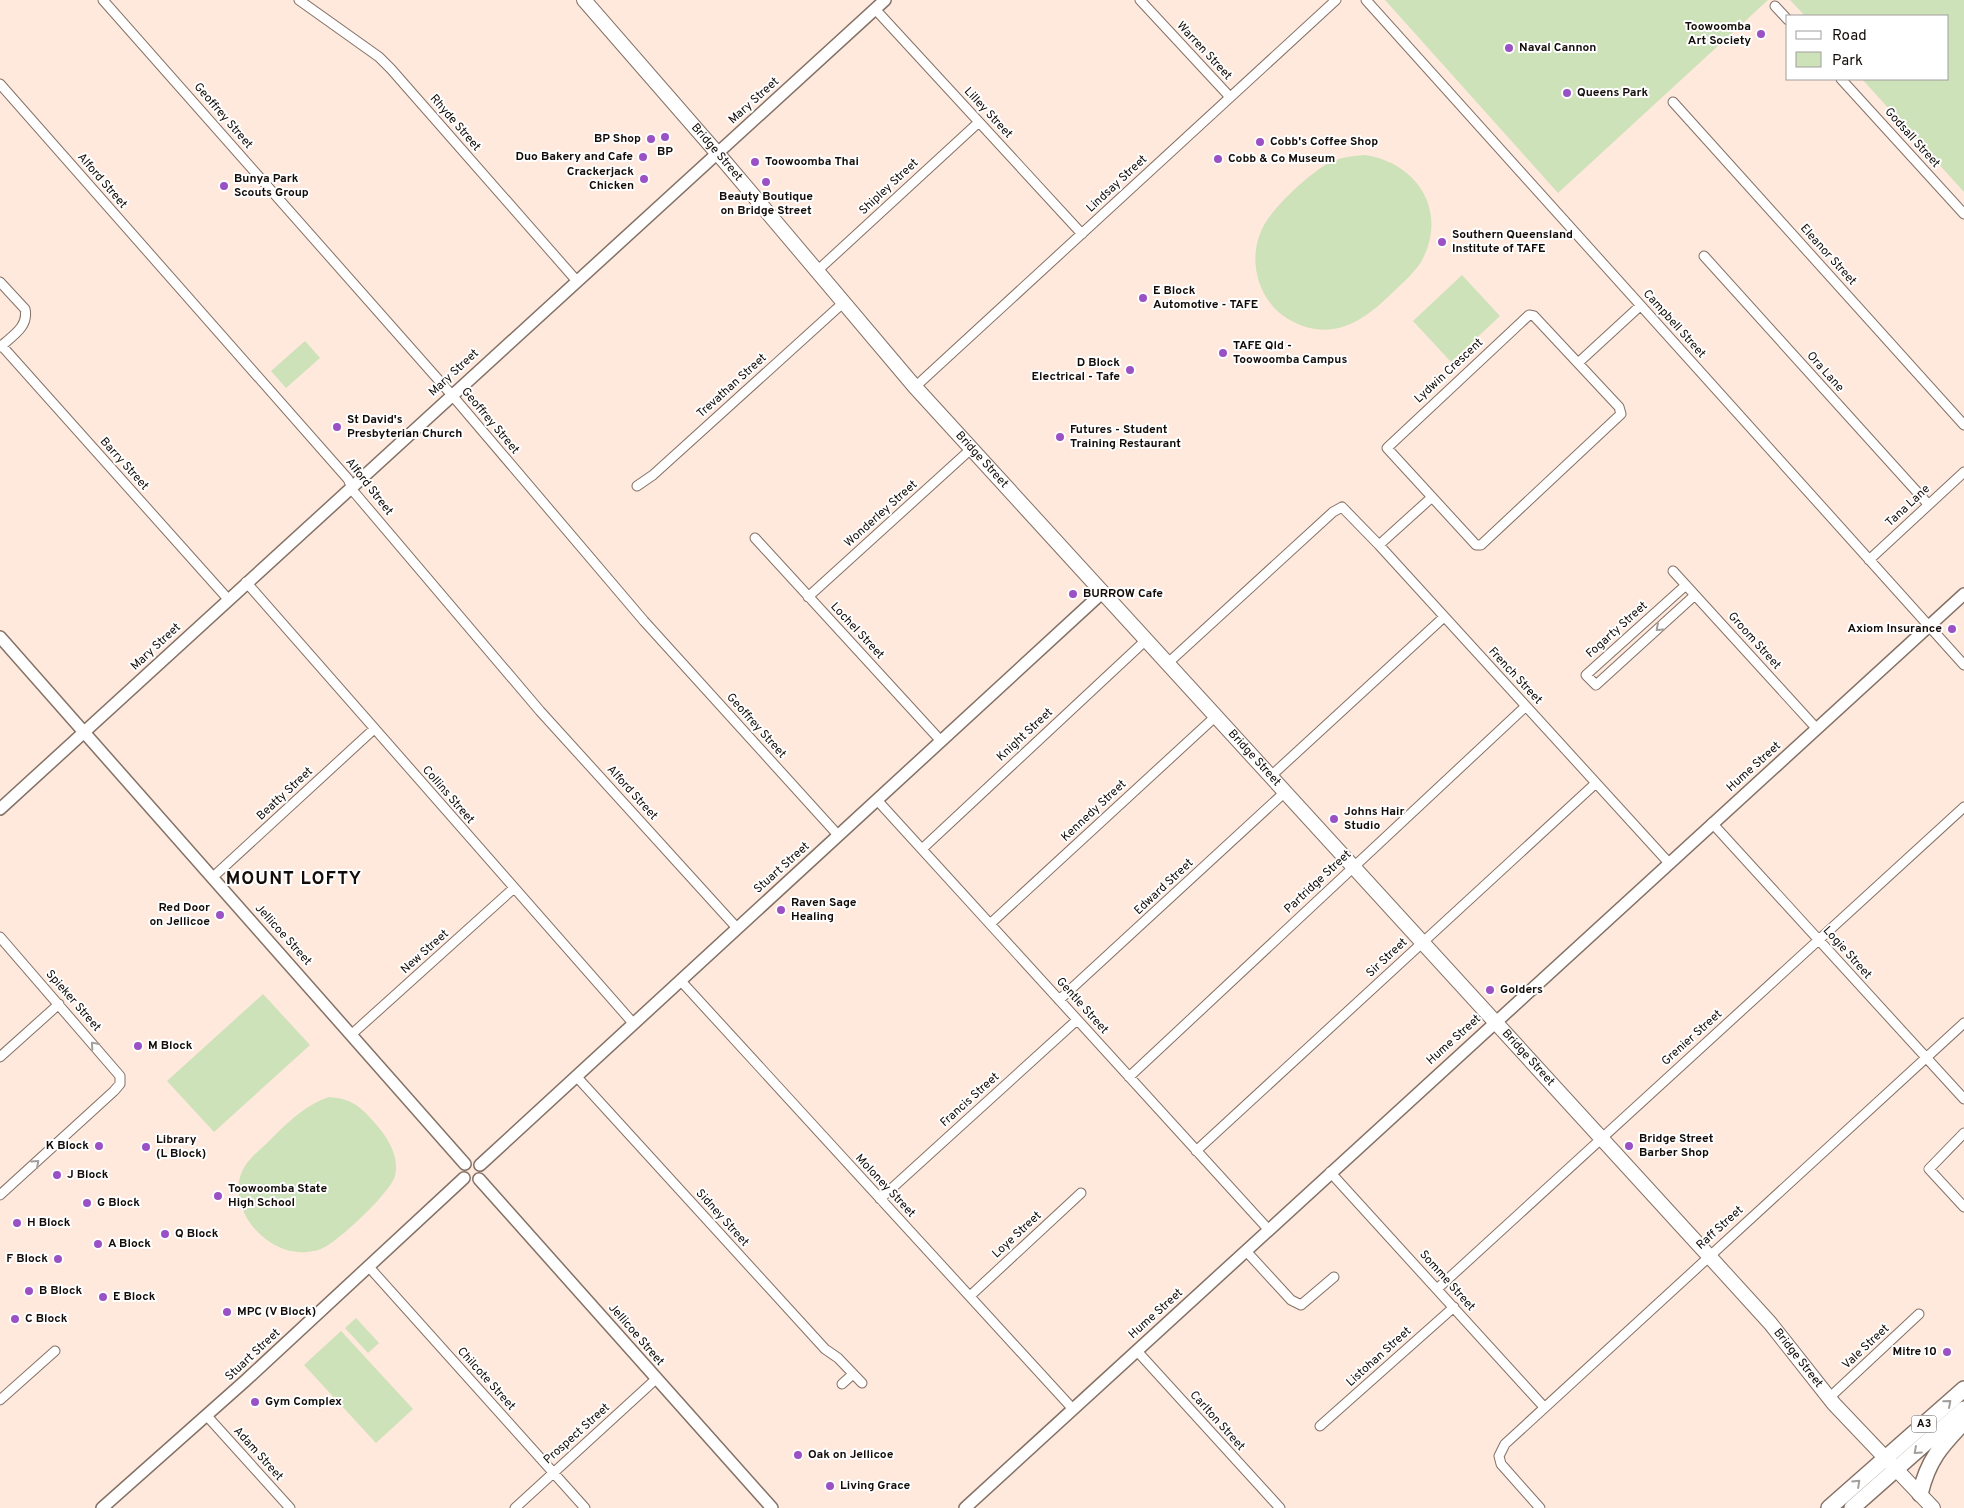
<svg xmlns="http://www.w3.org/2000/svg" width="1964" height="1508" viewBox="0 0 1964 1508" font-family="Overpass,sans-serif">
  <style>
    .green { fill: #cde2b9 }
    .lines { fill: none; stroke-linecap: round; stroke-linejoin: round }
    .minor-casing { stroke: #847166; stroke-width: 11 }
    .tertiary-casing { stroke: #847166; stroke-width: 14 }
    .secondary-casing { stroke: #847166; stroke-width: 16 }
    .trunk-casing { stroke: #847166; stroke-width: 18 }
    .minor { stroke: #fff; stroke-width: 9 }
    .tertiary { stroke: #fff; stroke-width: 11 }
    .secondary { stroke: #fff; stroke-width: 14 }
    .trunk { stroke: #fff; stroke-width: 15 }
    .oneway { stroke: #a19e9c }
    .poi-dot { fill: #9951c5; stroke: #fff; stroke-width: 2 }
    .labels { text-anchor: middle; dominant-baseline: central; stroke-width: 4; stroke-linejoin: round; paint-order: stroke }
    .shield { fill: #fff; stroke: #5a5552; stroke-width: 1 }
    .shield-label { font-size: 11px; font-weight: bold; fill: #130c08 }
    .poi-label { font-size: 12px; font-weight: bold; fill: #130c08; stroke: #fff; text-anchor: start }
    .street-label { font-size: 12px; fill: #130c08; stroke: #fff }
    .district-label { font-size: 18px; font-weight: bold; letter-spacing: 1px; fill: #130c08; stroke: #fff }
  </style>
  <rect width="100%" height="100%" fill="#ffe8dc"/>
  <path class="green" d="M1385 0H1768L1558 193Z
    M1790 0H1964V192L1862 79H1948V16H1805Z
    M1365 155C1413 162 1446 205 1425 254 1418 271 1402 283 1389 296 1359 325 1328 342 1288 319 1258 301 1247 260 1262 229 1271 209 1306 177 1325 165 1337 158 1350 156 1365 155Z
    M1462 275 1500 316 1451 362 1413 321Z
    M305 341 320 358 286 388 271 371Z
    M263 994 310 1045 214 1132 167 1081Z
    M329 1097C351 1099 359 1105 373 1121 386 1135 400 1155 395 1176 391 1192 337 1243 321 1249 310 1253 297 1253 287 1250 253 1240 223 1196 247 1163 252 1156 260 1150 266 1144 285 1125 303 1106 329 1097Z
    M356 1318 379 1343 368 1353 345 1328Z
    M341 1331 413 1409 376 1443 304 1365Z"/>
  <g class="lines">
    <defs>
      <path id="minor" d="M103 0 451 394 644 621 838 835
        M299 0 379 57 391 69 576 280
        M1140 0 1230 97
        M1366 0 1964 665
        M1775 6 1788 20
        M875 9 1082 234
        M1841 79 1964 214
        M0 84 348 479 354 492 540 711 737 928
        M1673 102 1964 425
        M1704 256 1928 504
        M817 271 979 122
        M0 282 25 309C29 327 12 336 0 347
        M1529 315 1534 316 1619 407 1621 414 1481 545H1476L1387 448Z
        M2 346 228 599
        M1578 363 1640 306
        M915 387 1336 0
        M637 486 653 475 843 303
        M755 538 941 741
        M1379 545 1431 498
        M1869 560 1964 472
        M1673 571 1817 729
        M246 582 633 1023
        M1686 585 1586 675 1596 685 1695 595
        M808 597 971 449
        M1168 663 1333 512 1342 507 1379 545 1669 863
        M1271 776 1444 617
        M877 800 1268 1229
        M1712 823 1964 1099
        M922 849 1146 640
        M213 877 374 729
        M990 924 1216 716
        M0 937 120 1076V1084L114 1091 0 1195
        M680 980 1072 1408
        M1059 1000 1285 792
        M352 1034 514 888
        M0 1057 59 1004
        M576 1076 825 1349 838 1358 862 1383
        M1129 1077 1526 706
        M1964 1133 1929 1169 1964 1207
        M1196 1151 1596 783
        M1330 1172 1544 1407
        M880 1199 1077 1020
        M1246 1251 1291 1300 1301 1305 1334 1277
        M369 1267 585 1508
        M1437 1289 1964 807
        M970 1296 1081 1193
        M1137 1351 1280 1508
        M842 1384 853 1374
        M1829 1398 1919 1314
        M0 1400 55 1351
        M207 1416 290 1508
        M1320 1426 1454 1307
        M515 1508 656 1379
        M1540 1508 1501 1464 1499 1456 1505 1444 1964 1023"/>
      <path id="tertiary" d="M0 637 465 1164
        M0 809 885 0
        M480 1165 1103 592
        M479 1179 772 1508
        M102 1508 245 1381 464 1178
        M965 1508 1964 594"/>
      <g id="secondary">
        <path id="s1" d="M584 0 725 162 915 387 1709 1256 1770 1323 1834 1404 1933 1508"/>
      </g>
      <path id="trunk" d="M1920 1494C1928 1460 1941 1446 1964 1422
        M1829 1508 1964 1389
        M1852 1508 1964 1409"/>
    </defs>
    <use href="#minor" class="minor-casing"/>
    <use href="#tertiary" class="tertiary-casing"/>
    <use href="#secondary" class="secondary-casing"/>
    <use href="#trunk" class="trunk-casing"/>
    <use href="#minor" class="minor"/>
    <use href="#tertiary" class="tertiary"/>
    <use href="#secondary" class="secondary"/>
    <use href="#trunk" class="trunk"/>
  </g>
  <defs><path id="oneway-chevron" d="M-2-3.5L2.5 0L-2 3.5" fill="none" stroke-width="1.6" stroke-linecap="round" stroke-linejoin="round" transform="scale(1.25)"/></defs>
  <g class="oneway">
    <use href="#oneway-chevron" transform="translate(1659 628) rotate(138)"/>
    <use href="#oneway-chevron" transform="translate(94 1045) rotate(-131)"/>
    <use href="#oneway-chevron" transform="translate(36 1163) rotate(-42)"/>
    <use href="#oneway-chevron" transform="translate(1948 1403) rotate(-41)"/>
    <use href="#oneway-chevron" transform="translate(1917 1451) rotate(138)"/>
    <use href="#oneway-chevron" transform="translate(1857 1483) rotate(-43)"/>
  </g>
  <g class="poi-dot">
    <circle cx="1761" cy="34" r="5"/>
    <circle cx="1509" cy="48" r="5"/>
    <circle cx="1567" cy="93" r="5"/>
    <circle cx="665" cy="137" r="5"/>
    <circle cx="651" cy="139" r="5"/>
    <circle cx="1260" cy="142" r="5"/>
    <circle cx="643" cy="157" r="5"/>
    <circle cx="1218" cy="159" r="5"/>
    <circle cx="755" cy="162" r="5"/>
    <circle cx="644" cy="179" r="5"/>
    <circle cx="766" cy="182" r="5"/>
    <circle cx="224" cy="186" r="5"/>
    <circle cx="1442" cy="242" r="5"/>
    <circle cx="1143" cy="298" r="5"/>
    <circle cx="1223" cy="353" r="5"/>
    <circle cx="1130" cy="370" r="5"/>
    <circle cx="337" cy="427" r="5"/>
    <circle cx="1060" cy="437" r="5"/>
    <circle cx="1073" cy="594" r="5"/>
    <circle cx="1952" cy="629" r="5"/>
    <circle cx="1334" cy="819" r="5"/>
    <circle cx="781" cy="910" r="5"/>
    <circle cx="220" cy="915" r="5"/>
    <circle cx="1490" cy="990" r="5"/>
    <circle cx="138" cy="1046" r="5"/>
    <circle cx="99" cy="1146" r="5"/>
    <circle cx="1629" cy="1146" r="5"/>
    <circle cx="146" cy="1147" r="5"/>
    <circle cx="57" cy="1175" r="5"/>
    <circle cx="218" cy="1196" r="5"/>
    <circle cx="87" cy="1203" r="5"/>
    <circle cx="17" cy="1223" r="5"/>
    <circle cx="165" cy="1234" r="5"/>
    <circle cx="98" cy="1244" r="5"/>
    <circle cx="58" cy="1259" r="5"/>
    <circle cx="29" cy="1291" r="5"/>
    <circle cx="103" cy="1297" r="5"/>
    <circle cx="227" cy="1312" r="5"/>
    <circle cx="15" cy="1319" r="5"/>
    <circle cx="1947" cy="1352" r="5"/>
    <circle cx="255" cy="1402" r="5"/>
    <circle cx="798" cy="1455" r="5"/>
    <circle cx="830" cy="1486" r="5"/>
  </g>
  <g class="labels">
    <rect class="shield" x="1911.5" y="1415.5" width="25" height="17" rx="4"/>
    <g class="shield-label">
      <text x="1924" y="1424">A3</text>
    </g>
    <g class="poi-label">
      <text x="1751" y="27" text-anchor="end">Toowoomba<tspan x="1751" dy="14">Art Society</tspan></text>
      <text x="1519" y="48">Naval Cannon</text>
      <text x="1577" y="93">Queens Park</text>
      <text x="641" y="139" text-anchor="end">BP Shop</text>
      <text x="1270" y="142">Cobb's Coffee Shop</text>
      <text x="665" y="152" text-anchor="middle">BP</text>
      <text x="633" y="157" text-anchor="end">Duo Bakery and Cafe</text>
      <text x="1228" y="159">Cobb &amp; Co Museum</text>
      <text x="765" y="162">Toowoomba Thai</text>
      <text x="634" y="172" text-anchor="end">Crackerjack<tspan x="634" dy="14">Chicken</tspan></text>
      <text x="234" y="179">Bunya Park<tspan x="234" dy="14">Scouts Group</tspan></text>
      <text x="766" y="197" text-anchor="middle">Beauty Boutique<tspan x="766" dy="14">on Bridge Street</tspan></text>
      <text x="1452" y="235">Southern Queensland<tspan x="1452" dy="14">Institute of TAFE</tspan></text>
      <text x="1153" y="291">E Block<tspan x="1153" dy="14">Automotive - TAFE</tspan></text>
      <text x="1233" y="346">TAFE Qld -<tspan x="1233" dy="14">Toowoomba Campus</tspan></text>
      <text x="1120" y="363" text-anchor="end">D Block<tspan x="1120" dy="14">Electrical - Tafe</tspan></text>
      <text x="347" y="420">St David's<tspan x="347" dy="14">Presbyterian Church</tspan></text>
      <text x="1070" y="430">Futures - Student<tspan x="1070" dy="14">Training Restaurant</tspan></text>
      <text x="1083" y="594">BURROW Cafe</text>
      <text x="1942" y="629" text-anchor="end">Axiom Insurance</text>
      <text x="1344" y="812">Johns Hair<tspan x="1344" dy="14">Studio</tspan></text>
      <text x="791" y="903">Raven Sage<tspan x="791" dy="14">Healing</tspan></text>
      <text x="210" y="908" text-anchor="end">Red Door<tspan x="210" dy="14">on Jellicoe</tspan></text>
      <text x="1500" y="990">Golders</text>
      <text x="148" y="1046">M Block</text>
      <text x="1639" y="1139">Bridge Street<tspan x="1639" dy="14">Barber Shop</tspan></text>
      <text x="156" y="1140">Library<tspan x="156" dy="14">(L Block)</tspan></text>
      <text x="89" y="1146" text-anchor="end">K Block</text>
      <text x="67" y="1175">J Block</text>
      <text x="228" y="1189">Toowoomba State<tspan x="228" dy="14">High School</tspan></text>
      <text x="97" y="1203">G Block</text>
      <text x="27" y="1223">H Block</text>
      <text x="175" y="1234">Q Block</text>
      <text x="108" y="1244">A Block</text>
      <text x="48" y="1259" text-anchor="end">F Block</text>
      <text x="39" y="1291">B Block</text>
      <text x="113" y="1297">E Block</text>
      <text x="237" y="1312">MPC (V Block)</text>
      <text x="25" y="1319">C Block</text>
      <text x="1937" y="1352" text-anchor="end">Mitre 10</text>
      <text x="265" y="1402">Gym Complex</text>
      <text x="808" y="1455">Oak on Jellicoe</text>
      <text x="840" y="1486">Living Grace</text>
    </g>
    <g class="street-label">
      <text transform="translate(1204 51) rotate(47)">Warren Street</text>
      <text transform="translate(754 101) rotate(-42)">Mary Street</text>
      <text transform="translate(988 113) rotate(47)">Lilley Street</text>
      <text transform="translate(223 116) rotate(49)">Geoffrey Street</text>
      <text transform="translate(455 123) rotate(49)">Rhyde Street</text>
      <text transform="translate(1912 138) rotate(48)">Godsall Street</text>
      <text stroke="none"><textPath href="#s1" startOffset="202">Bridge Street</textPath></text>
      <text transform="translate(102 181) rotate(49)">Alford Street</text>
      <text transform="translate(1117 184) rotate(-43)">Lindsay Street</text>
      <text transform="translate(889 187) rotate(-43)">Shipley Street</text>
      <text transform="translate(1828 255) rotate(48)">Eleanor Street</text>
      <text transform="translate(1674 324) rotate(48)">Campbell Street</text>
      <text transform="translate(1449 371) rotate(-43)">Lydwin Crescent</text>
      <text transform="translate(1825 372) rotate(48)">Ora Lane</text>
      <text transform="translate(454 373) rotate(-43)">Mary Street</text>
      <text transform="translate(732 386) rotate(-42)">Trevathan Street</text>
      <text transform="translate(490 421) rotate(50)">Geoffrey Street</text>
      <text stroke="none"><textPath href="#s1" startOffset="608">Bridge Street</textPath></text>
      <text transform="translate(124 464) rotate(48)">Barry Street</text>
      <text transform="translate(369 487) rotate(52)">Alford Street</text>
      <text transform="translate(1908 506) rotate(-43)">Tana Lane</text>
      <text transform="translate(881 514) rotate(-42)">Wonderley Street</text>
      <text transform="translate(1617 630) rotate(-42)">Fogarty Street</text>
      <text transform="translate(857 631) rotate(47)">Lochel Street</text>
      <text transform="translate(1754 641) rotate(48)">Groom Street</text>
      <text transform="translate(156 647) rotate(-43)">Mary Street</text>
      <text transform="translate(1515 676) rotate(47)">French Street</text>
      <text transform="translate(756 726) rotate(48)">Geoffrey Street</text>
      <text transform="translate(1025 735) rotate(-43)">Knight Street</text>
      <text stroke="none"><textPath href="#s1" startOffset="1012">Bridge Street</textPath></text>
      <text transform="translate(1754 767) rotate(-42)">Hume Street</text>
      <text transform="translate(632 793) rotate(48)">Alford Street</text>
      <text transform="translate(285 794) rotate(-43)">Beatty Street</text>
      <text transform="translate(448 795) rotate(49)">Collins Street</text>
      <text transform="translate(1094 811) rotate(-43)">Kennedy Street</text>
      <text transform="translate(782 868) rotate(-42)">Stuart Street</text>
      <text transform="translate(1318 882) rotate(-43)">Partridge Street</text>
      <text transform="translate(1164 887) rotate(-43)">Edward Street</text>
      <text transform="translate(283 935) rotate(48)">Jellicoe Street</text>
      <text transform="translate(425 952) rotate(-42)">New Street</text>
      <text transform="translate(1847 953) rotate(48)">Logie Street</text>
      <text transform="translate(1387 958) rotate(-43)">Sir Street</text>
      <text transform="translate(73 1001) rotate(49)">Spieker Street</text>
      <text transform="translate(1082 1006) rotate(48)">Gentle Street</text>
      <text transform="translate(1692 1038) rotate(-42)">Grenier Street</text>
      <text transform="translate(1454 1040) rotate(-42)">Hume Street</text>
      <text stroke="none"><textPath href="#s1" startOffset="1418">Bridge Street</textPath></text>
      <text transform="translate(970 1100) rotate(-42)">Francis Street</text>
      <text transform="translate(885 1186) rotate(47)">Moloney Street</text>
      <text transform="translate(722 1218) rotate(48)">Sidney Street</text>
      <text transform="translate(1720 1228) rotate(-42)">Raff Street</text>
      <text transform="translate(1017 1235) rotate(-43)">Loye Street</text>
      <text transform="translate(1447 1281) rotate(48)">Somme Street</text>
      <text transform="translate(1156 1314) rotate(-42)">Hume Street</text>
      <text transform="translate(636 1335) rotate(49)">Jellicoe Street</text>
      <text transform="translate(1866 1347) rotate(-43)">Vale Street</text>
      <text transform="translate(253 1355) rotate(-43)">Stuart Street</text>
      <text transform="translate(1379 1357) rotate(-42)">Listohan Street</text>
      <text stroke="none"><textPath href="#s1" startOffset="1822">Bridge Street</textPath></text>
      <text transform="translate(486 1379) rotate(48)">Chilcote Street</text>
      <text transform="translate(1217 1421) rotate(48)">Carlton Street</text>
      <text transform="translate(577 1434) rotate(-42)">Prospect Street</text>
      <text transform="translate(258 1454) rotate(48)">Adam Street</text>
    </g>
    <g class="district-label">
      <text x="294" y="879">MOUNT LOFTY</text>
    </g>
  </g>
  <rect x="1786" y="15" width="162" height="65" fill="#ffffff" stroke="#a19e9c"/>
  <rect x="1796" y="31" width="25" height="8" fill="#ffffff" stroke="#a19e9c"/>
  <text x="1832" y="40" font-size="15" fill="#130c08">Road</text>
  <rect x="1796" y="52" width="25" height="15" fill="#cde2b9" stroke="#a19e9c"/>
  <text x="1832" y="65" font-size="15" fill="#130c08">Park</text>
</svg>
